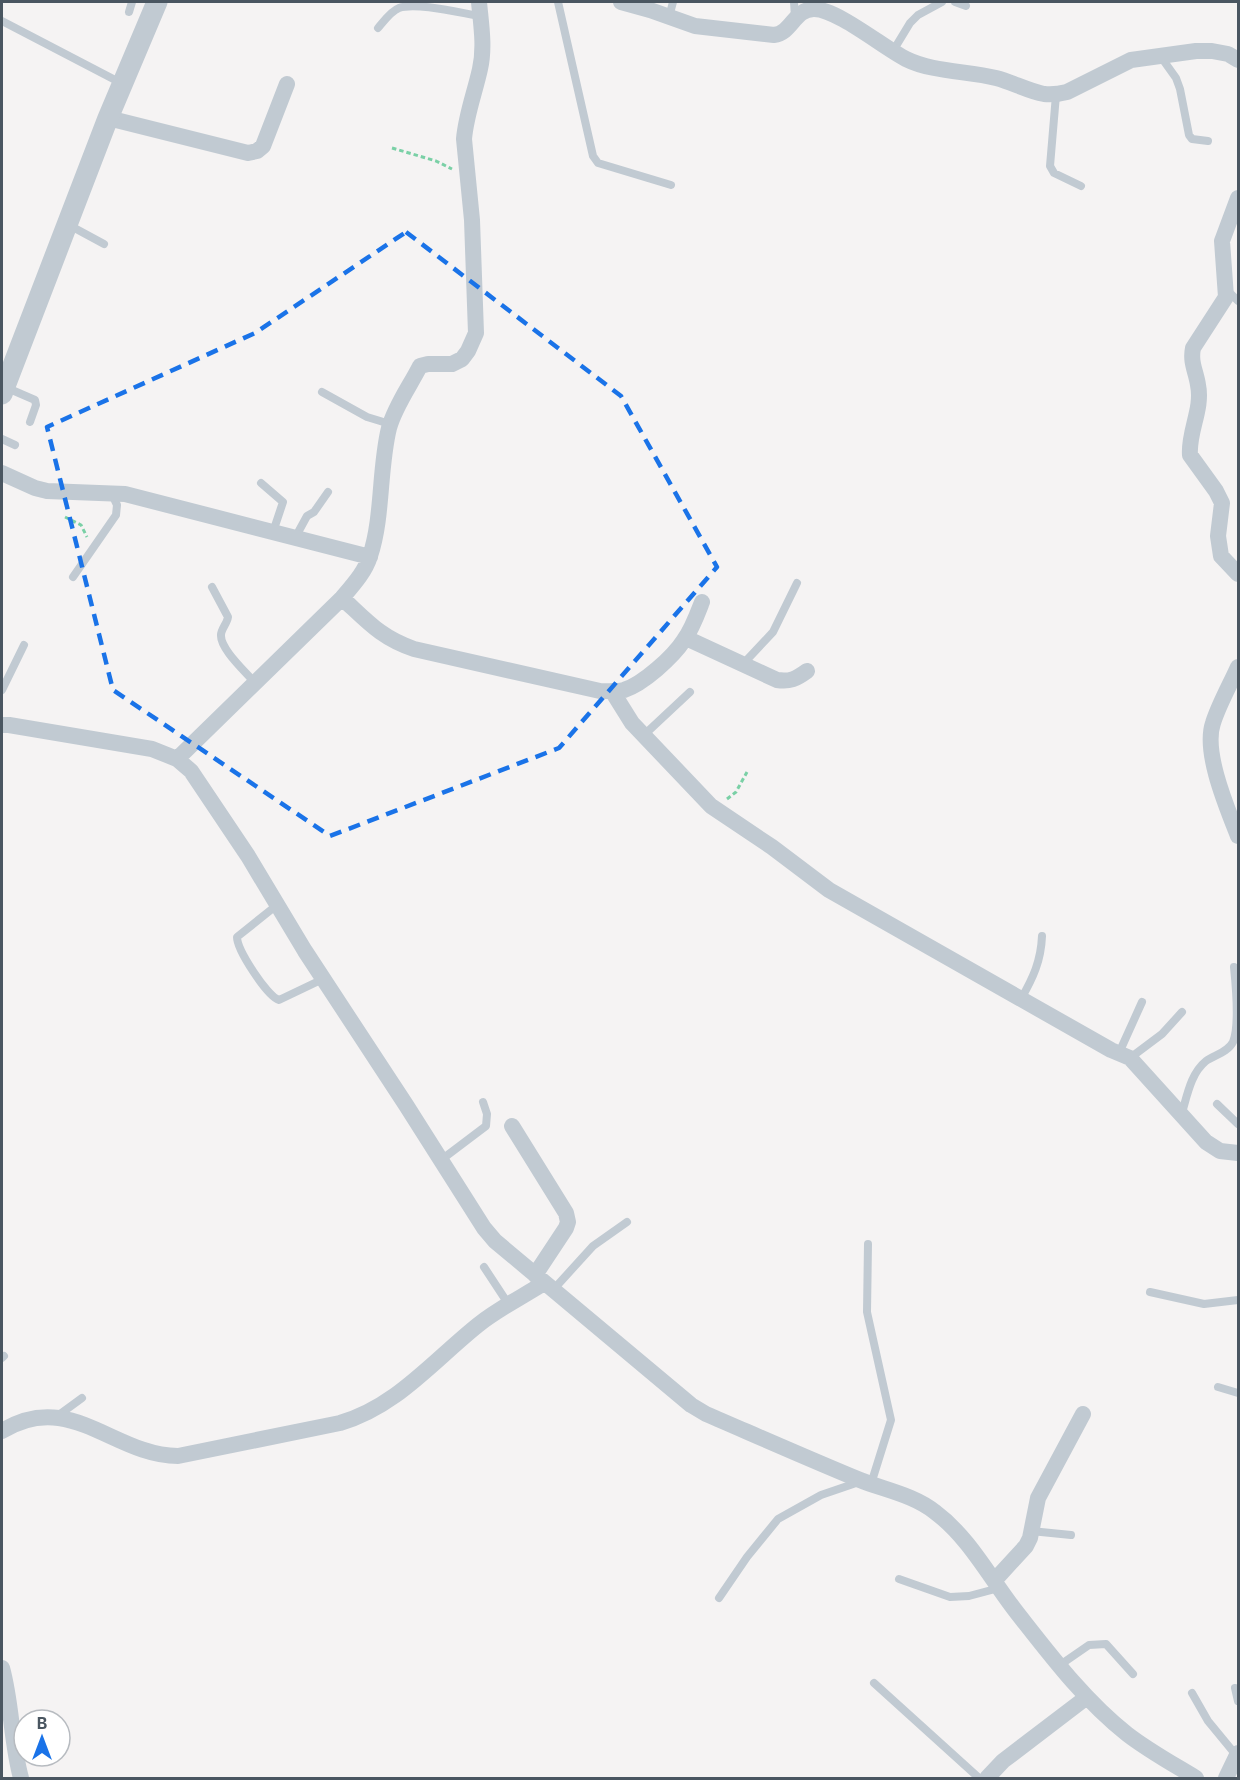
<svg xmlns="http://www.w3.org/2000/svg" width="1240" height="1780" viewBox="0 0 1240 1780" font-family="Inter,sans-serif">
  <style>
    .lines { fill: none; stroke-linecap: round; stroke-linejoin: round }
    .path { stroke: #7ad0a6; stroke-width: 3; stroke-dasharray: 4.5 3; stroke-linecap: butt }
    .service { stroke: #c1cad2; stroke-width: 8 }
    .minor { stroke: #c1cad2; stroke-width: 16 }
    .tertiary { stroke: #c1cad2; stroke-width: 21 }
    .marked { fill: none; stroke: #1a73e8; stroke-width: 4.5; stroke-dasharray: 12 8; stroke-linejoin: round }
  </style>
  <rect width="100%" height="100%" fill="#f5f3f3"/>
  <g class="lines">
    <path class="path" d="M392 148 436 161 452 169
      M65 517 81 525 87 537
      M727 799 736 792 747 772"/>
    <path class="service" d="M558 2 593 156 598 163 671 185
      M794 2 795 17
      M955 2 966 6
      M129 12 132 2
      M669 17 673 2
      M2 21 121 83
      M378 28C384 21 391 11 399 8 416 2 461 13 480 16
      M893 51 910 23 918 15 942 2
      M1161 57 1176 78 1180 89 1189 135 1192 139 1208 141
      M1056 95 1050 166 1054 173 1081 186
      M67 224 104 244
      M1226 289 1238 301
      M5 387 35 400 36 405 30 422
      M322 392 367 417 390 424
      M2 439 15 445
      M261 483 283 502 273 532
      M295 538 307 516 314 512 328 492
      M73 577 116 515 117 505 111 492
      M212 587 228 617C227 624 221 629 221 635 220 649 246 672 255 683
      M743 664 773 632 797 583
      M2 690 24 645
      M644 735 690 692
      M277 905 237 937C237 950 267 996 279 1000L323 979
      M1021 999C1033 978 1041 961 1042 936
      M1119 1053 1142 1002
      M1130 1058 1162 1034 1182 1012
      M1217 1104 1238 1124
      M1181 1116C1187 1097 1190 1074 1206 1061 1215 1055 1228 1052 1233 1042 1240 1025 1236 987 1234 967
      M441 1160 486 1126 487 1114 483 1102
      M868 1244 867 1312 891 1420 871 1484
      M484 1267 509 1305
      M553 1290 593 1246 627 1222
      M1150 1292 1204 1304 1238 1300
      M2 1358 4 1356
      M1218 1387 1238 1393
      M56 1417 82 1398
      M1031 1531 1071 1535
      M899 1579 950 1597 969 1596 999 1588
      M719 1598 747 1557 778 1519 821 1495 859 1482
      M1060 1665 1089 1645 1106 1644 1133 1674
      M874 1683 979 1778
      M1235 1688 1238 1701
      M1192 1693 1208 1721 1236 1755"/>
    <path class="minor" d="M621 2 650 10 695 26 774 35C792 33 794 9 814 9 837 9 884 48 906 59 932 72 968 71 996 78 1012 82 1028 91 1044 94 1052 95 1059 94 1067 92L1131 60 1196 51H1212L1228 54 1238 60
      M108 118 248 153 257 151 263 146 287 84
      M1238 198 1222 241 1226 297 1193 348C1190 363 1196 371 1198 385 1203 409 1188 432 1190 455L1216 491 1222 503 1218 536 1221 556 1238 574
      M2 473 35 488 47 491 125 494 370 557
      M342 598C367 621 381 638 414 649L600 691C608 691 616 692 624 690 643 684 673 657 684 640 692 629 697 615 702 602
      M686 638 777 680C790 682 796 679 807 671
      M1238 667C1230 685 1219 704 1213 723 1203 752 1227 808 1238 836
      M612 691 632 723 711 806 772 847 829 890 1111 1050 1130 1058 1206 1142 1220 1151 1238 1153
      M2 725H9L152 749 177 759 191 771 248 856 305 951 406 1105 484 1228 495 1241 691 1405 706 1414C757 1436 809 1459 860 1480 885 1490 914 1495 935 1512 970 1538 991 1580 1018 1614 1051 1656 1085 1701 1127 1734 1149 1751 1173 1764 1196 1778
      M177 759 342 598C353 585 365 572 370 556 383 518 379 468 389 428 395 406 410 386 420 366L428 364H452L462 359 468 351 476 333 472 220 464 139C466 115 475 92 480 69 485 47 481 24 479 2
      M512 1126 566 1213 568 1222 566 1228 535 1275
      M2 1431C70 1389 114 1456 178 1456L340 1423C396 1407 433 1361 478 1325 498 1309 522 1297 544 1283
      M994 1581 1026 1546 1030 1538 1038 1498 1083 1414
      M2 1668C12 1704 11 1742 21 1778
      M987 1778 1003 1761 1087 1697
      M1226 1778 1238 1753"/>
    <path class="tertiary" d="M2 394 108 118 157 2"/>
  </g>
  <path class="marked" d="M406 232 621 396 717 567 559 748 330 836 113 690 47 427 255 333Z"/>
  <rect width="1240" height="1780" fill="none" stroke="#4a5661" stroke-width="6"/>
  <g transform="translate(42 1738)"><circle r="28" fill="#ffffff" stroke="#b7bbc0" stroke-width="1.5"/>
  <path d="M0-4.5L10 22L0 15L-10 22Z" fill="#1a73e8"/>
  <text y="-9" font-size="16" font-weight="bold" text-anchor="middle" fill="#4a5661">B</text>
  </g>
</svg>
